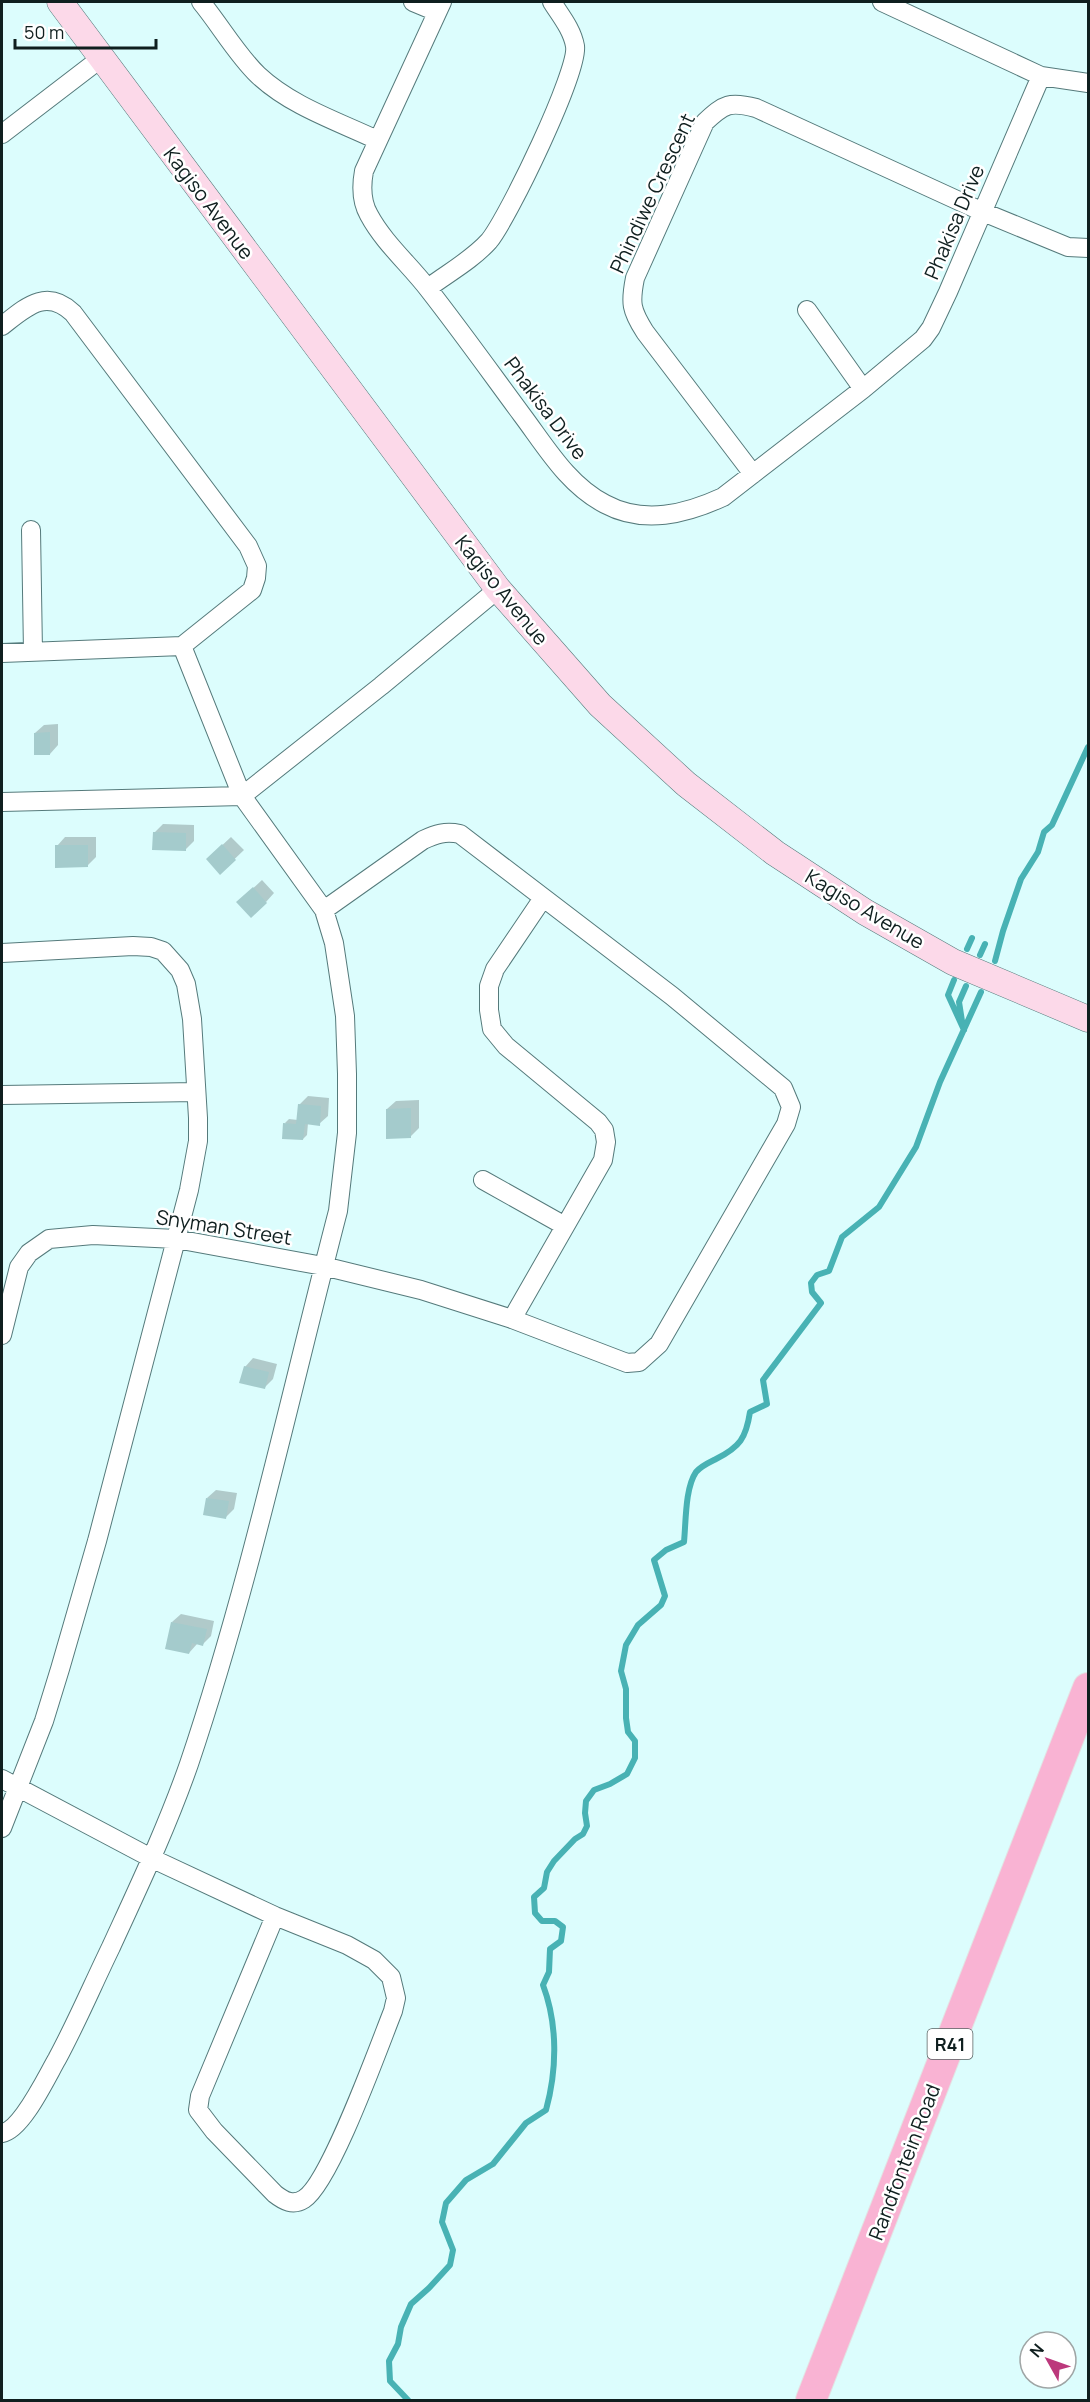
<svg xmlns="http://www.w3.org/2000/svg" width="1090" height="2402" viewBox="0 0 1090 2402" font-family="Manrope,sans-serif">
  <style>
    .shadow { fill: #0003 }
    .lines { fill: none; stroke-linecap: round; stroke-linejoin: round }
    .stream { stroke: #48b2b4; stroke-width: 6 }
    .building { fill: #a4cbcc }
    .street-casing { stroke: #557a7b; stroke-width: 20 }
    .secondary-casing { stroke: #557a7b; stroke-width: 27 }
    .primary-casing { stroke: #e2e4e4; stroke-width: 32 }
    .street { stroke: #fff; stroke-width: 18 }
    .secondary { stroke: #fcd9e9; stroke-width: 26 }
    .primary { stroke: #f9b3d3; stroke-width: 30 }
    .labels { text-anchor: middle; dominant-baseline: central; stroke-width: 5; stroke-linejoin: round; paint-order: stroke }
    .shield { fill: #fff; stroke: #576262; stroke-width: 1.5 }
    .shield-label { font-size: 18px; font-weight: bold; fill: #0f1f1f }
    .street-label { font-size: 20px; fill: #0f1f1f; stroke: #fff }
  </style>
  <rect width="100%" height="100%" fill="#dcfdfd"/>
  <path class="shadow" d="M58 724V745L50 754 35 733 44 725Z
    M163 824 194 825V841L185 850 154 833Z
    M65 837H96V857L87 866 57 846Z
    M231 837 244 850 220 873 216 851Z
    M262 880 274 893 266 902 247 894Z
    M308 1096 329 1098 328 1116 319 1124 308 1123 307 1135 303 1139 285 1123 289 1119 298 1120 299 1105Z
    M419 1100V1128L410 1137 387 1109 396 1101Z
    M253 1358 277 1364 273 1379 264 1388 245 1367Z
    M216 1490 237 1493 234 1509 226 1517 207 1498Z
    M181 1614 214 1621 211 1636 203 1644H197L189 1653 172 1622Z"/>
  <g class="lines">
    <path class="stream" d="M967 949 972 938
      M980 955 985 944
      M995 961 1003 931 1021 879 1038 852 1044 832 1052 825 1088 747
      M954 980 948 995 964 1030
      M962 1021 959 1002 966 986
      M408 2400 390 2381 389 2361 398 2344 401 2327 411 2304 429 2288 450 2265 453 2250 442 2222 446 2203 466 2180 493 2164 526 2123 546 2110C557 2070 558 2025 543 1985L549 1972 550 1949 561 1941 563 1927 555 1921H542L535 1913 534 1897 544 1888 547 1872 554 1861 575 1839 583 1834 587 1826 585 1813 586 1801 594 1790 610 1784 627 1774 635 1758V1741L628 1732 626 1718V1689L621 1671 626 1645 638 1625 661 1605 665 1596 654 1560 666 1550 684 1542C686 1522 685 1488 696 1472 701 1466 710 1462 716 1459 740 1447 746 1438 750 1412L767 1404 763 1380 821 1303 812 1292 811 1283 817 1275 829 1271 842 1237 879 1207 916 1147 940 1082 981 992"/>
  </g>
  <path class="building" d="M50 732V755H34V733Z
    M153 832 186 833V851L152 850Z
    M222 844 236 860 220 875 206 859Z
    M55 845H88V867L55 868Z
    M253 887 267 903 251 918 236 902Z
    M298 1104 321 1106 320 1126 305 1124 303 1140 282 1139 283 1123 296 1124Z
    M411 1108V1138L386 1139V1109Z
    M244 1366 269 1372 265 1389 239 1383Z
    M206 1498 229 1501 226 1519 203 1515Z
    M171 1622 207 1629 203 1646 192 1643 189 1654 165 1649Z"/>
  <g class="lines">
    <defs>
      <path id="street" d="M201 2C220 25 237 55 258 75 291 106 337 121 377 140
        M413 2 437 12
        M442 2 364 171C361 187 361 201 369 215 384 243 410 265 429 290 461 331 491 373 522 415 546 447 568 485 605 504 644 525 686 514 723 497L863 389 923 339 931 328 948 292 1041 76
        M882 2 1041 76 1088 83
        M2 134 100 59
        M428 288C448 273 472 260 489 241 508 218 579 71 575 46 572 29 560 15 552 2
        M807 310 863 389
        M2 326C25 308 46 287 73 313L248 546 257 566 256 578 252 590 182 646 2 653
        M753 474 645 332C631 310 630 303 635 278L705 122C724 104 730 101 756 108L983 212 1068 247 1088 248
        M31 530 33 652
        M2 802 242 796 381 686 498 589
        M2 953 133 946 151 947 163 951 180 970 186 984 192 1019 198 1118V1141L189 1190 97 1541 60 1669 44 1721 2 1828
        M2 1095 196 1092
        M483 1180 565 1226
        M512 1319 603 1160 606 1142 604 1130 598 1122 506 1046 492 1029 489 1010V986L495 969 543 898
        M2 1335 19 1267 29 1253 49 1239 93 1235 176 1239 323 1266 421 1290 512 1319 627 1363 639 1362 659 1344 786 1124 791 1107 783 1088 672 996 460 834C445 831 436 834 423 840L324 910
        M2 1779 153 1859 275 1916 347 1945 374 1960 391 1977 396 1998 393 2011C379 2046 330 2183 304 2199 293 2206 284 2201 275 2194L214 2131 198 2110 200 2096 275 1916
        M2 2133C22 2130 47 2076 57 2059 77 2022 93 1984 111 1947 139 1886 167 1827 189 1764 250 1583 290 1395 338 1211L347 1133V1074L345 1016 334 943 324 910 242 796 182 646"/>
      <path id="secondary" d="M60 2 498 589 600 705 686 784 775 853 865 912 953 962 1088 1019"/>
      <path id="primary" d="M811 2400 1088 1688"/>
    </defs>
    <use href="#street" class="street-casing"/>
    <use href="#secondary" class="secondary-casing"/>
    <use href="#primary" class="primary-casing"/>
    <use href="#street" class="street"/>
    <use href="#secondary" class="secondary"/>
    <use href="#primary" class="primary"/>
  </g>
  <g class="labels">
    <rect class="shield" x="927.5" y="2029" width="45" height="30" rx="4.5"/>
    <g class="shield-label">
      <text x="950" y="2044">R41</text>
    </g>
    <g class="street-label">
      <text transform="translate(652 193) rotate(-65)">Phindiwe Crescent</text>
      <text transform="translate(209 203) rotate(53)">Kagiso Avenue</text>
      <text transform="translate(954 222) rotate(-67)">Phakisa Drive</text>
      <text transform="translate(546 408) rotate(53)">Phakisa Drive</text>
      <text transform="translate(502 590) rotate(51)">Kagiso Avenue</text>
      <text transform="translate(865 909) rotate(31)">Kagiso Avenue</text>
      <text transform="translate(224 1227) rotate(9)">Snyman Street</text>
      <text transform="translate(904 2162) rotate(-69)">Randfontein Road</text>
    </g>
  </g>
  <rect width="1090" height="2402" fill="none" stroke="#0f1f1f" stroke-width="6"/>
  <g transform="translate(1048 2360) rotate(310)"><circle r="28" fill="#ffffff" stroke="#9fa5a5" stroke-width="1.5"/>
  <path d="M0-4.5L10 22L0 15L-10 22Z" fill="#bc387c"/>
  <text y="-9" font-size="16" font-weight="bold" text-anchor="middle" fill="#0f1f1f">N</text>
  </g>
  <path d="M15 39v9h141v-9" fill="none" stroke="#0f1f1f" stroke-width="3"/>
  <text x="24" y="39" font-size="18" fill="#0f1f1f" stroke="#ffffff" stroke-width="4.5" paint-order="stroke">50 m</text>
</svg>
